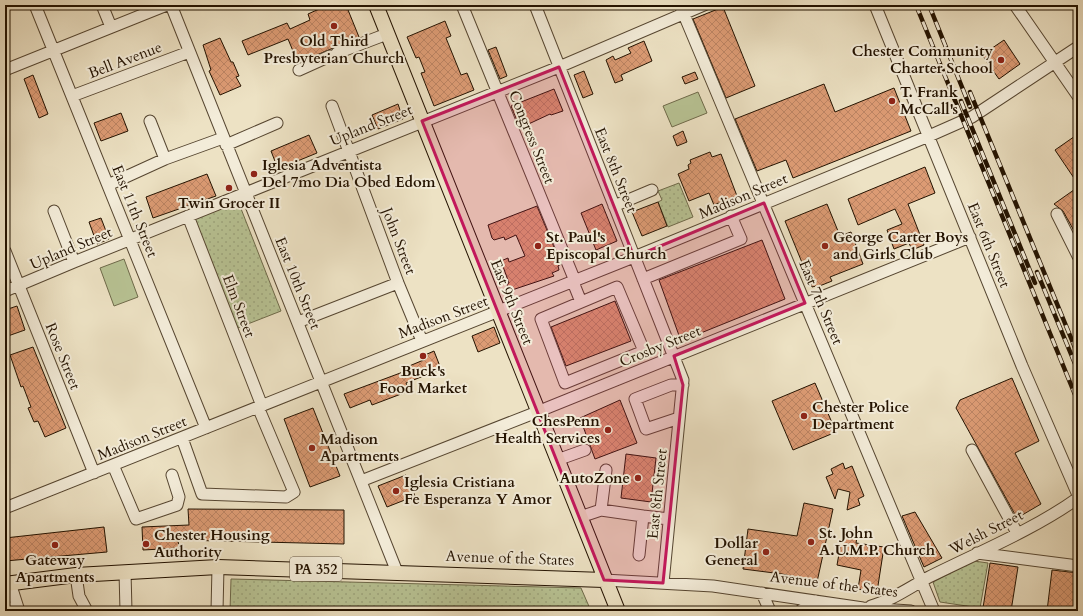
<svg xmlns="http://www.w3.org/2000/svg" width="1083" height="616" viewBox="0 0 1083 616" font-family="Cardo,serif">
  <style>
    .grass { fill: url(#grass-dots); stroke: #6e6a4a }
    .pitch { fill: #b8c394; stroke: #6e6a4a }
    .building { fill: url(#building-cross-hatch); stroke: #231200 }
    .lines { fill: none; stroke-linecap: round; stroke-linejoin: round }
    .minor-casing { stroke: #564631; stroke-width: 13 }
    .major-casing { stroke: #231200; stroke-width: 16 }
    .minor { stroke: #f3ecd9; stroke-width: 11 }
    .major { stroke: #ede2c4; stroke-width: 14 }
    .rail-casing { stroke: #231200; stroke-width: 4.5 }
    .rail { stroke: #f3ecd9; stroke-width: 3; stroke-dasharray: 9; stroke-linecap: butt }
    .marked { fill: #c2185b; fill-opacity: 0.2; stroke: #c2185b; stroke-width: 3; stroke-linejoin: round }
    .poi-dot { fill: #8f2418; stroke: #f3ecd9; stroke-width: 1.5 }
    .labels { text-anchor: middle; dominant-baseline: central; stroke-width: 4; stroke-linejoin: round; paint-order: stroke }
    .shield { fill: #f3ecd9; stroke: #615341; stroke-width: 1 }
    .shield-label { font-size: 14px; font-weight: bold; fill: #231200 }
    .poi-label { font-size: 15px; font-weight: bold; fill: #231200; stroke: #f3ecd9; text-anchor: start }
    .street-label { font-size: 15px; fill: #231200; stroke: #f3ecd9 }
  </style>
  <defs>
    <pattern id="grass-dots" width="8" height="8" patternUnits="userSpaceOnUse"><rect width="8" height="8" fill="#b8c394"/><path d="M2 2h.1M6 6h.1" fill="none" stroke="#9ea67e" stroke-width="1.8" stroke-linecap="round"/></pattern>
    <pattern id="building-cross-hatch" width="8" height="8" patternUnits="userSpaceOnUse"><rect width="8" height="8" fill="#dc9b74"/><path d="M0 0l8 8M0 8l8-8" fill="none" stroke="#bc8463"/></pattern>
  </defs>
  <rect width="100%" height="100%" fill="#ede2c4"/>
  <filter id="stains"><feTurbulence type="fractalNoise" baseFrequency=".005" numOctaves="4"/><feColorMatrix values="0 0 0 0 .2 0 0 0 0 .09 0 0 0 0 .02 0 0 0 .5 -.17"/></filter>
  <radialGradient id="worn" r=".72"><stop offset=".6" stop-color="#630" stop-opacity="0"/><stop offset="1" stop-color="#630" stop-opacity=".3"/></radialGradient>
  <path class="grass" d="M679 183 693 217 668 227 658 202 662 200 658 191Z
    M238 201 281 311 235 329 191 219Z
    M974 561 988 563 980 608 940 602 933 582Z
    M231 579 581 588 591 611H230Z"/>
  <path class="pitch" d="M698 92 707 113 672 127 663 106Z
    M124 259 138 297 114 306 100 268Z"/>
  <path class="building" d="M328 5H346L359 37 298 63 288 39 248 55 242 41 287 23 290 29 310 20 308 14Z
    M723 7 755 86 726 98 693 19Z
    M445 21 451 36 446 38 461 75 467 73 474 90 434 106 421 73 425 72 419 57 416 58 407 37Z
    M220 38 231 62H233L239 76 236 77 241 86 220 95 209 71 211 70 203 45Z
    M1004 40 1020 64 999 79 982 55Z
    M644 41 652 61 621 75 623 80 615 83 606 60 613 56 615 60 631 53 628 48Z
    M496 47 507 76 500 79 488 50Z
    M584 71 593 94 583 98 574 75Z
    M695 72 698 79 685 84 682 77Z
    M33 75 48 114 39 118 24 79Z
    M824 84 835 112 894 88 911 131 793 178 786 160 757 171 735 119Z
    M554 89 563 111 551 115 550 114 520 128 511 106Z
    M398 104 403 119 378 129 372 115Z
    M121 113 128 131 101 141 94 123Z
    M683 131 687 142 677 146 673 136Z
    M1078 134V184L1055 150Z
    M309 135 317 153 278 169 271 151Z
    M710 152 712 157 721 154 737 196 714 205 709 193 689 201 678 174 689 169 688 165 691 163 690 160Z
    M925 167 935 193 908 204 924 245 912 250 909 243 894 249 887 230 902 224 895 209 858 225 848 199Z
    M207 174 216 196 153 218 146 197Z
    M1078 187V238L1063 211 1054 204Z
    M658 202 667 226 642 236 632 212Z
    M602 204 617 241 596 250 581 213Z
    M827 204 840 236 851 232 863 264 830 277 832 281 817 287 816 286 812 287 785 221Z
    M537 206 561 264 558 266 559 270 552 273 554 276 509 291 507 284 509 283 501 261 508 258 509 262 525 256 516 235 505 240 504 237 494 240 492 238 488 225Z
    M101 218 109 239 97 244 89 222Z
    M762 240 785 299 681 341 659 280Z
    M615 301 631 341 566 366 551 327Z
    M17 306 25 330 5 337V310Z
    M494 327 500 343 478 352 472 336Z
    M33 347 66 428 45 437 38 421 34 422 28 408 31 407 23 386 21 387 10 355Z
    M434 351 441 369 406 383 409 391 372 405 370 400 350 408 344 394 403 372 402 369 426 359 425 355Z
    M1012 378 1039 441 1015 453 1041 504 1017 518 956 408 960 400Z
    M815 383 836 432 793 450 772 401Z
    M620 400 637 443 595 459 580 418Z
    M313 408 340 476 310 487 284 419Z
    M626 454 656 458 651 502 621 498Z
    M843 463 845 469 852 466 864 496 858 499 860 505 847 510 850 492 838 489 835 499 826 477 833 474 831 469Z
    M406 475 415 496 387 507 378 486Z
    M804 503 833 509 817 582 782 574 743 569 748 529 797 536Z
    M188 509 344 510V544L178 540 179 548 143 550 142 527 189 525Z
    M915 512 942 558 924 567 902 516Z
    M104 527 107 552 5 561V538Z
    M848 530 858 531 856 543 884 547 877 592 858 589 861 570 837 565 842 537 847 538Z
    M990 563 1018 567 1011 611 983 608Z
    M1052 570 1078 573 1075 611H1047Z"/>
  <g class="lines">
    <defs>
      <path id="minor" d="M35 5 206 428
        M102 5 111 27
        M171 5 397 572
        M462 5 575 281
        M535 5 683 380 663 583
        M680 5 934 611
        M875 5 1022 366 1078 495
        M1015 5 1078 96
        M337 53 387 34
        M5 70 167 5
        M299 70 330 56
        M72 96 189 52
        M332 106 398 283 422 341
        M150 121 165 159
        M226 145 277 123
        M108 185 165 159 223 138
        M614 206 652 190
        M54 211 74 262
        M1057 214 1078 256
        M188 216 262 406
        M5 251 94 473
        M643 279 741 239 731 216
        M573 282 581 302
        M617 287 644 351 565 383 541 319Z
        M5 291 74 262 559 67 704 5
        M298 322 398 283
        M679 418 646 429 635 399 671 385H683
        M182 438 202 494 286 497 294 492 258 407
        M972 450 1017 533
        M557 460 585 450
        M113 465 136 519 177 505 179 497 172 475
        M606 470 601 510 643 516 639 555
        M361 481 537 412 970 237
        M5 508 634 257 929 136 972 117 1078 47
        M643 516 669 519
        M580 517 601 510
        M977 553 1078 566
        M125 572 126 611
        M76 575 79 596 87 611
        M604 580 713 586 863 608 911 611
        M10 583 19 611
        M762 593 770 611
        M871 606C893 600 910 587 929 577 977 553 1035 529 1078 498
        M5 610 17 606
        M217 611 218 567
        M800 611 816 601"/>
      <path id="major" d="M376 5 618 611
        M5 584 76 575 218 567 604 580"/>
    </defs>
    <use href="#minor" class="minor-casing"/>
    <use href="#major" class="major-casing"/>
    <use href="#minor" class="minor"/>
    <use href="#major" class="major"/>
    <defs>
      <path id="rail" d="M916 5 1078 402
        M929 5 970 107
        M970 92 1078 355
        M961 101 1035 283
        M1037 272 1078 371"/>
    </defs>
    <use href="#rail" class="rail-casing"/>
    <use href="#rail" class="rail"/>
  </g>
  <path class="marked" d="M559 67 634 257 764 203 805 303 674 356 683 385 663 583 604 580 422 121Z"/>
  <g class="poi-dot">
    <circle cx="334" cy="26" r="4"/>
    <circle cx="1001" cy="60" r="4"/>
    <circle cx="892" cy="101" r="4"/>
    <circle cx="254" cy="174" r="4"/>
    <circle cx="229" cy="188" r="4"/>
    <circle cx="538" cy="246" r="4"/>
    <circle cx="825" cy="246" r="4"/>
    <circle cx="423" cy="356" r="4"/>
    <circle cx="804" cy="416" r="4"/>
    <circle cx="608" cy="430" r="4"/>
    <circle cx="312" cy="448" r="4"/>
    <circle cx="638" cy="478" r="4"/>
    <circle cx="396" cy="491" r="4"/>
    <circle cx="811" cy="542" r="4"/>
    <circle cx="146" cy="544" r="4"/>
    <circle cx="55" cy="545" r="4"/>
    <circle cx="766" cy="552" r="4"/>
  </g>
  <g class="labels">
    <rect class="shield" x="290" y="557" width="52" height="24" rx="3"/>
    <g class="shield-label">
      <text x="316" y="569">PA 352</text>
    </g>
    <g class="poi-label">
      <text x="334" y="41" text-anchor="middle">Old Third<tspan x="334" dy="17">Presbyterian Church</tspan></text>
      <text x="993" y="51" text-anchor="end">Chester Community<tspan x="993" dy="17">Charter School</tspan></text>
      <text x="900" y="92">T. Frank<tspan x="900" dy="17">McCall's</tspan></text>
      <text x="262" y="165">Iglesia Adventista<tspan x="262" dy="17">Del 7mo Dia Obed Edom</tspan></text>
      <text x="229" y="203" text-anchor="middle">Twin Grocer II</text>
      <text x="546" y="237">St. Paul's<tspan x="546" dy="17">Episcopal Church</tspan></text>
      <text x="833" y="237">George Carter Boys<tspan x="833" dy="17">and Girls Club</tspan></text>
      <text x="423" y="371" text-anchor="middle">Buck's<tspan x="423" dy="17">Food Market</tspan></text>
      <text x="812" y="407">Chester Police<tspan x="812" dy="17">Department</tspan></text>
      <text x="600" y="421" text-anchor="end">ChesPenn<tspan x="600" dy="17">Health Services</tspan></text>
      <text x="320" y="439">Madison<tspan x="320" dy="17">Apartments</tspan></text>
      <text x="630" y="478" text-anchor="end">AutoZone</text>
      <text x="404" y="482">Iglesia Cristiana<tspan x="404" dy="17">Fe Esperanza Y Amor</tspan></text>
      <text x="819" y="533">St. John<tspan x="819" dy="17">A.U.M.P. Church</tspan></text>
      <text x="154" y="535">Chester Housing<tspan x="154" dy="17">Authority</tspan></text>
      <text x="758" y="543" text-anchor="end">Dollar<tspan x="758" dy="17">General</tspan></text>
      <text x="55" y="560" text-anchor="middle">Gateway<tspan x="55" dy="17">Apartments</tspan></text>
    </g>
    <g class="street-label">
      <text transform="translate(125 60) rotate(-21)">Bell Avenue</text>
      <text transform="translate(371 125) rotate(-22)">Upland Street</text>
      <text transform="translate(532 137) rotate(68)">Congress Street</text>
      <text transform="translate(616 170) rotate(68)">East 8th Street</text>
      <text transform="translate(743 196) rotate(-23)">Madison Street</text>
      <text transform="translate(135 211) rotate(68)">East 11th Street</text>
      <text transform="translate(399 241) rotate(69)">John Street</text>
      <text transform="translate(989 245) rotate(68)">East 6th Street</text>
      <text transform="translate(71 248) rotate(-23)">Upland Street</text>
      <text transform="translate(298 283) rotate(68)">East 10th Street</text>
      <text transform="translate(512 302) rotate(68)">East 9th Street</text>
      <text transform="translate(821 302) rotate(67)">East 7th Street</text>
      <text transform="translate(239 306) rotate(69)">Elm Street</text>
      <text transform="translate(443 317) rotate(-21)">Madison Street</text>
      <text transform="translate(660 346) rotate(-22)">Crosby Street</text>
      <text transform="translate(63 356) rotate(68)">Rose Street</text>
      <text transform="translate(142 438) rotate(-22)">Madison Street</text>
      <text transform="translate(657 494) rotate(-84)">East 8th Street</text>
      <text transform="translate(986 532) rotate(-27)">Welsh Street</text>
      <text transform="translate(510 558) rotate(2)">Avenue of the States</text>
      <text transform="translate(834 584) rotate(7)">Avenue of the States</text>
    </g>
  </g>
  <rect width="1083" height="616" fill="none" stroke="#ede2c4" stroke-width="20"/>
  <rect x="6" y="6" width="1071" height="604" fill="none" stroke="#231200" stroke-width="2"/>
  <rect x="10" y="10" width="1063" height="596" fill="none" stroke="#231200"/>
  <rect width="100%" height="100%" filter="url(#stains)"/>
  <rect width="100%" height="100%" fill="url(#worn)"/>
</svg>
